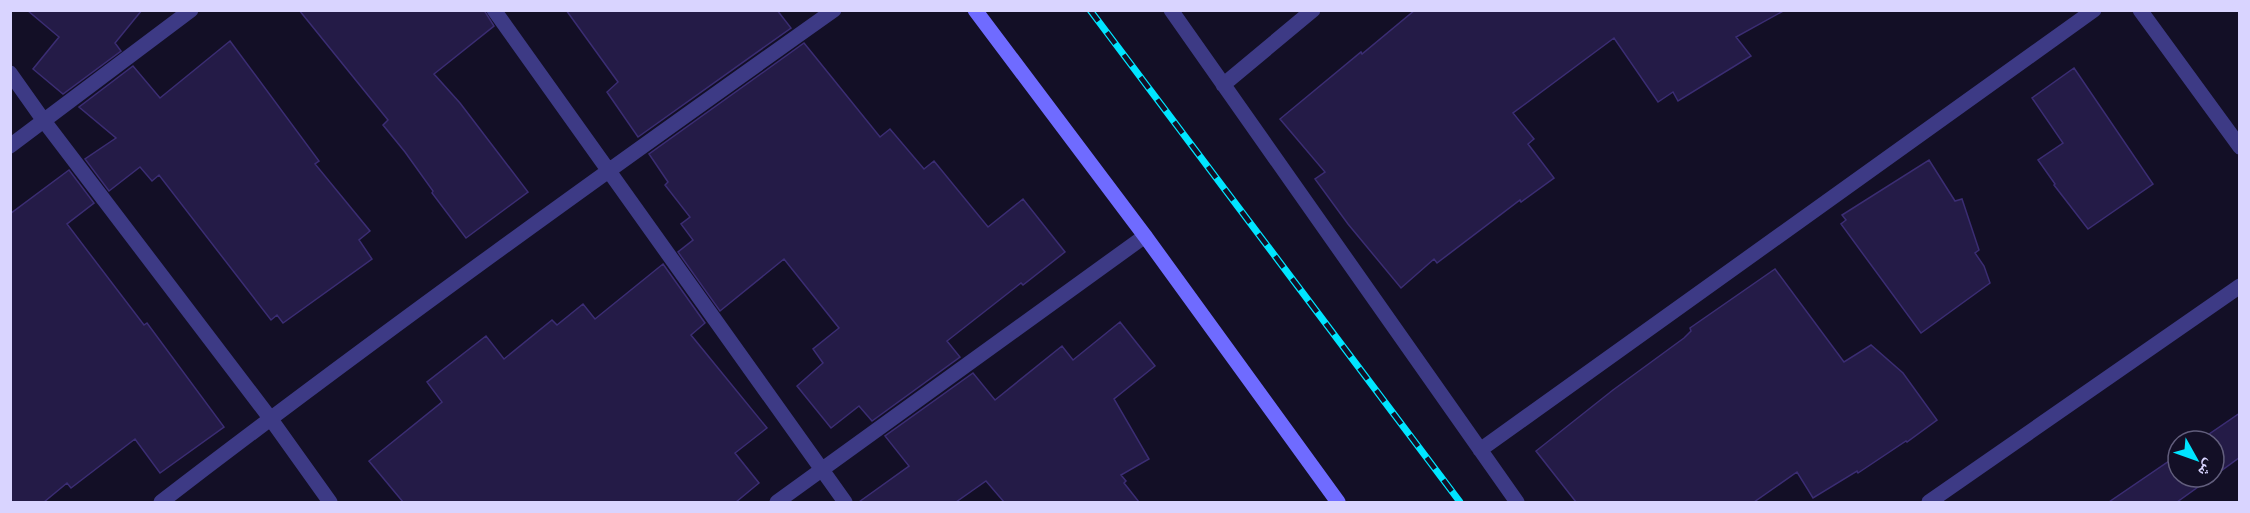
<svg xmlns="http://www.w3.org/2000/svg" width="2250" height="513" viewBox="0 0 2250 513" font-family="Cabin,'Noto Naskh Arabic',sans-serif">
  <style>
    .building { fill: #241b47; stroke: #3b2d73; stroke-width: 1.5 }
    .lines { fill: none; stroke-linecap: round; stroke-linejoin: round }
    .street { stroke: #3d3a85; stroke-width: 15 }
    .secondary { stroke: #6f6bff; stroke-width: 15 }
    .rail-casing { stroke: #00e5ff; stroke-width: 7 }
    .rail { stroke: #130f26; stroke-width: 4.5; stroke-dasharray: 14; stroke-linecap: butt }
  </style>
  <rect width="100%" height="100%" fill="#130f26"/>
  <path class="building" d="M27 10H142L115 43 121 51 63 94 33 69 59 37Z
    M299 10H484L494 26 434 74 460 103 528 192 466 238 432 193 433 191 405 152 383 125 388 120Z
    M566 10H777L791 28 638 137 607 92 618 82Z
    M1415 10H1785L1736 37 1751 56 1678 101 1673 92 1658 102 1614 38 1513 113 1534 139 1528 144 1554 178 1521 202 1520 200 1437 263 1434 259 1401 288 1348 224 1315 179 1325 172 1280 119 1361 52 1362 54Z
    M230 41 319 161 315 164 370 231 359 240 372 259 283 323 277 315 271 320 159 175 152 181 140 167 109 191 85 159 116 138 79 107 133 66 160 98Z
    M804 43 880 137 890 129 924 169 934 161 988 227 1023 199 1065 252 1023 285 1021 283 947 341 960 357 872 421 859 406 831 428 797 386 823 363 813 349 839 328 784 259 720 311 678 252 693 240 681 224 690 217 665 185 668 182 649 154Z
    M2074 68 2153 184 2088 229 2054 185 2055 184 2038 160 2063 143 2032 98Z
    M1929 160 1955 201 1962 199 1979 250 1975 253 1984 266 1990 283 1921 333 1841 224 1846 220 1842 215Z
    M69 170 94 203 67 224 144 325 147 323 224 427 160 473 135 439 71 488 67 483 44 502H10V214Z
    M663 264 705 323 691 335 767 428 735 453 759 483 736 502H403L369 461 442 402 427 382 486 336 504 359 552 320 557 325 583 304 595 319Z
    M1775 269 1844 362 1871 345 1903 373 1937 420 1907 442 1906 441 1858 473 1857 471 1813 498 1797 472 1754 502H1576L1536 451 1613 390 1684 338 1691 331 1690 328Z
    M1120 322 1155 366 1114 399 1149 459 1121 475 1126 481 1124 483 1139 502H1004L986 481 956 502H859L909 466 885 436 973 373 995 400 1062 346 1073 360Z
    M2240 413V457L2214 476V441H2199Z
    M2178 455V477H2212L2177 502H2109Z"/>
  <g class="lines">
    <path class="street" d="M494 10 845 502
      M1171 10 1517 502
      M2140 10 2240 147
      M10 73 44 121 270 418 330 502
      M1223 85 1313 10
      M10 146 191 10
      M1480 450 2094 10
      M161 502C381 333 607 171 834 10
      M777 502 1145 236
      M1929 502 2240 286"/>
    <path class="secondary" d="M975 10 1145 236 1338 502"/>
    <defs>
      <path id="rail" d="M1090 10 1460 502"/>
    </defs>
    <use href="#rail" class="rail-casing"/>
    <use href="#rail" class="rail"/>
  </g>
  <rect width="2250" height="513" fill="none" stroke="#d9d4ff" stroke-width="24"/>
  <g transform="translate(2196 459) rotate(130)"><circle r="28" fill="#130f26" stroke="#625e7d" stroke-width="1.5"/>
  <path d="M0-4.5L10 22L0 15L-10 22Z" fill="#00e5ff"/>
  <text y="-9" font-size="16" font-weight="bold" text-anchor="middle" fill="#d9d4ff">ش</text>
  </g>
</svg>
